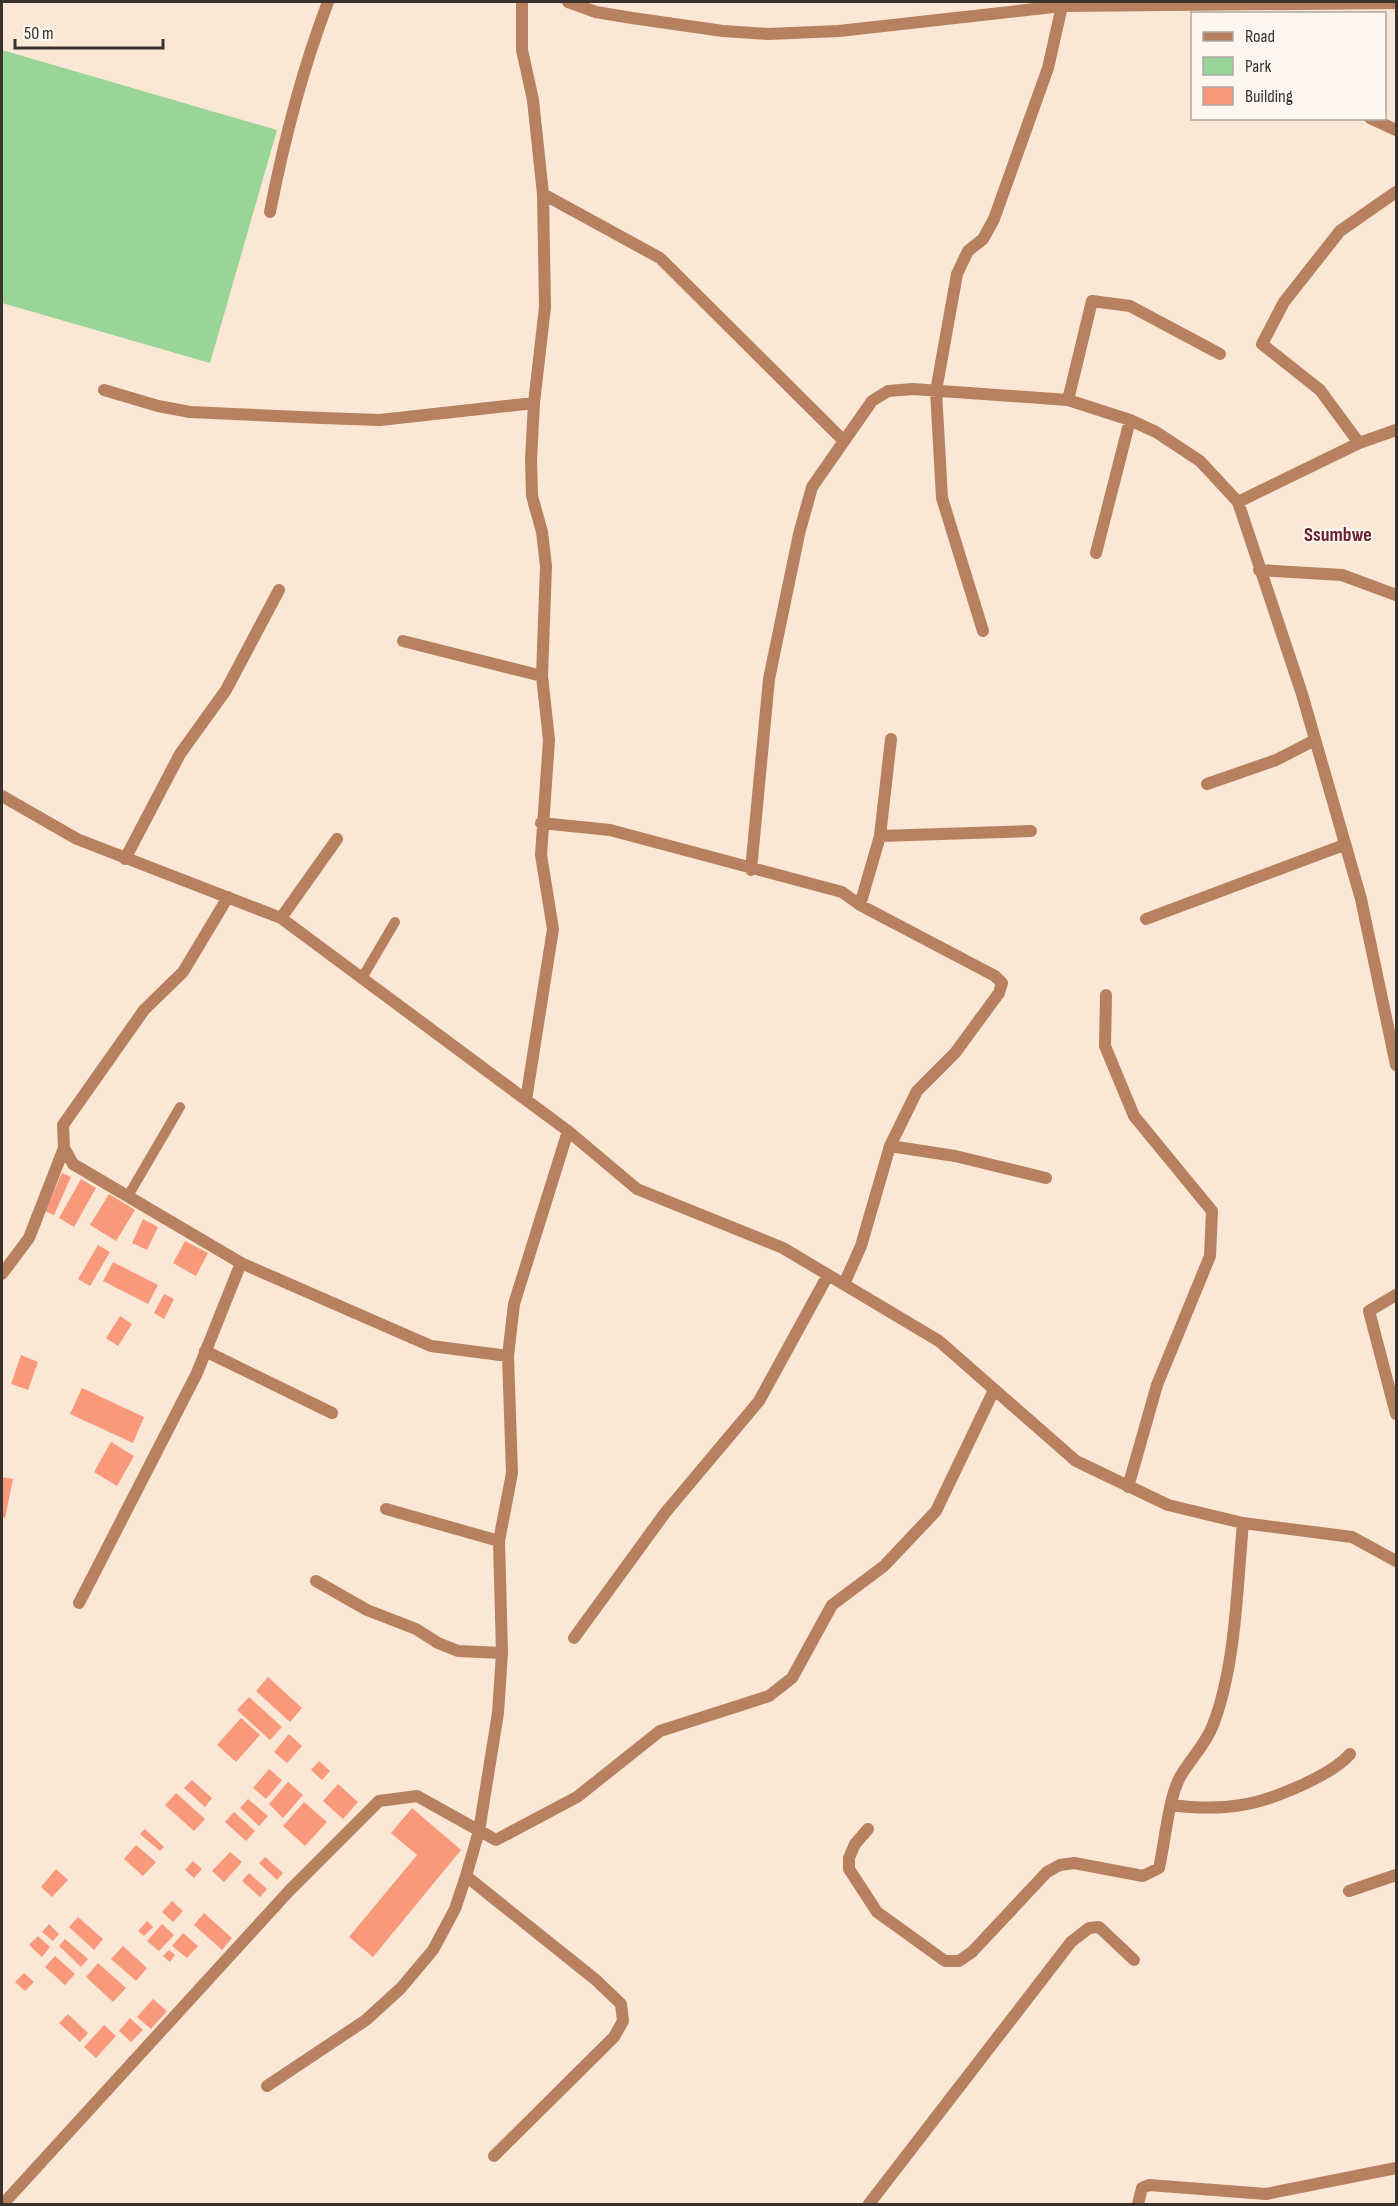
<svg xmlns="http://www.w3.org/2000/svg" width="1398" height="2206" viewBox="0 0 1398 2206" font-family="'Sofia Sans Condensed',sans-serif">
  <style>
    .green { fill: #99d596 }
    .building { fill: #f9997c }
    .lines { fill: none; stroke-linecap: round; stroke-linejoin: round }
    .service { stroke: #b7815f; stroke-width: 10 }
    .minor { stroke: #b7815f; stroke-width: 12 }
    .labels { text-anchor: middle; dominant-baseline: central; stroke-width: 4.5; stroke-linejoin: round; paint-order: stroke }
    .quarter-label { font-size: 20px; font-weight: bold; fill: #682333; stroke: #fff6ef }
  </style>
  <rect width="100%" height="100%" fill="#fbe7d5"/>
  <path class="green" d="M2 50 277 130 210 363 2 303Z"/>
  <path class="building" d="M62 1173 71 1177 54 1215 45 1211Z
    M81 1179 96 1188 74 1227 59 1218Z
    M109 1194 135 1210 116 1241 90 1225Z
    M143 1219 158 1227 147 1250 132 1243Z
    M185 1241 208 1253 196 1276 173 1263Z
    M98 1245 110 1252 90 1286 78 1279Z
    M113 1262 158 1285 148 1304 103 1281Z
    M164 1294 174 1299 164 1319 154 1313Z
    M120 1316 132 1324 118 1346 106 1338Z
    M21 1355 38 1362 28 1390 11 1384Z
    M82 1388 144 1417 133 1443 70 1414Z
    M111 1442 134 1456 117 1486 94 1472Z
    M2 1477 13 1479 5 1518 2 1517Z
    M268 1677 302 1708 290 1722 256 1691Z
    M249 1697 282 1727 270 1740 237 1710Z
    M241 1718 260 1735 236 1762 217 1745Z
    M289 1734 302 1746 287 1763 274 1752Z
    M319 1761 330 1771 322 1780 311 1770Z
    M269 1769 282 1780 266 1799 253 1788Z
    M192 1780 212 1798 205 1807 184 1788Z
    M288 1782 303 1795 283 1818 269 1804Z
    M338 1784 358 1802 343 1819 323 1801Z
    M176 1793 205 1819 194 1831 165 1805Z
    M248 1799 268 1816 259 1826 240 1808Z
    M304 1802 327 1822 305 1846 283 1826Z
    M412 1808 461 1850 373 1957 349 1937 417 1855 391 1833Z
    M234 1812 255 1831 246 1841 225 1822Z
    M145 1829 164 1847 160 1851 140 1834Z
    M136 1845 156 1862 143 1876 124 1859Z
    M230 1852 242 1862 224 1882 212 1871Z
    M265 1857 283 1873 277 1880 259 1863Z
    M193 1861 202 1869 194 1878 185 1870Z
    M56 1869 68 1880 52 1897 41 1887Z
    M249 1873 267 1889 260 1897 242 1881Z
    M172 1901 183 1911 173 1922 162 1912Z
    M204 1913 232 1938 222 1950 194 1925Z
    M78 1917 103 1939 94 1950 69 1927Z
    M147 1921 153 1927 144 1936 138 1931Z
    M49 1924 59 1934 53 1941 42 1932Z
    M162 1924 174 1935 159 1951 147 1941Z
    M183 1933 198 1946 187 1958 172 1946Z
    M38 1936 50 1947 42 1957 29 1945Z
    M65 1939 88 1959 81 1967 59 1946Z
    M123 1946 147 1968 136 1981 111 1959Z
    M169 1950 175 1955 170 1962 163 1956Z
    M55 1956 75 1974 65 1985 45 1967Z
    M98 1963 126 1988 113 2002 86 1977Z
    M24 1973 34 1982 25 1991 15 1982Z
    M153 1999 167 2011 151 2029 137 2017Z
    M68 2014 88 2033 80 2042 59 2023Z
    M130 2018 143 2030 131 2042 119 2031Z
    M104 2025 116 2036 96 2058 84 2047Z"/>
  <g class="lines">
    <path class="service" d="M362 978 395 922
      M128 1196 180 1107"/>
    <path class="minor" d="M522 2V50L533 100 543 194 545 307 534 403 531 460 532 496 542 532 546 566 542 676 549 740 541 855 553 929 526 1100
      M568 2 596 12 632 18 723 31 768 34 839 31 1062 6 1396 3
      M1370 118 1396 130
      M543 194 660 258 844 441
      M270 212C284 140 302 70 328 2
      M104 390 158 406 190 412 322 418 380 420 534 403
      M1068 400 1092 301 1130 306 1220 354
      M1359 443 1320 390 1262 344 1284 302 1340 231 1396 192
      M1238 502 1359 443 1396 430
      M1096 553 1130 420
      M1259 570 1342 575 1396 595
      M983 631 942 498 936 391 957 274 968 251 983 239 994 219 1048 68 1062 6
      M403 641 542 676
      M1207 784 1276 760 1315 740
      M2 796 77 839 281 918 568 1131 637 1189 783 1248 939 1341 1076 1461 1168 1505 1243 1523 1352 1537 1396 1561
      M541 823 610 830 842 892 860 905 995 976 1002 983 999 993 955 1053 917 1091 890 1146 861 1246 844 1284
      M880 836 1031 831
      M125 859 180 754 226 690 279 590
      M751 870 769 679 799 534 812 487 872 401 888 391 913 389 1068 400 1130 420 1156 432 1200 461 1238 502 1302 694 1361 899 1396 1065
      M228 897 183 972 144 1010 63 1125 64 1148 73 1164 241 1263 431 1346 508 1356
      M860 905 880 836 891 739
      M281 918 337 839
      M1146 919 1344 845
      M1106 995 1105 1046 1134 1116 1212 1211 1210 1256 1157 1385 1128 1487
      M890 1146 955 1156 1046 1178
      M2 1274 29 1238 64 1148
      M1396 1295 1369 1311 1396 1414
      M205 1351 332 1413
      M386 1509 499 1541
      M316 1581 367 1610 416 1629 438 1643 458 1651 502 1653
      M79 1603 197 1373 241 1263
      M574 1638 665 1513 759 1401 828 1275
      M1171 1805C1194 1808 1218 1809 1241 1805 1270 1801 1331 1776 1350 1754
      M868 1829 855 1844 849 1858V1869L877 1912 945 1961H959L972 1952 1047 1872 1060 1865 1074 1863 1143 1876 1159 1868C1165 1842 1168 1802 1179 1779 1189 1760 1205 1746 1213 1725 1236 1665 1237 1587 1243 1523
      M466 1876 596 1980 621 2004 623 2021 614 2037 494 2156
      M1349 1891 1396 1875
      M267 2086 366 2020 401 1988 433 1950 455 1909 466 1876 479 1831 498 1713 502 1653 499 1541 512 1473 508 1356 514 1304 568 1131
      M3 2204 289 1891 379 1801 417 1796 496 1840 577 1797 660 1731 769 1696 792 1678 832 1605 884 1566 936 1511 994 1390
      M869 2204 1071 1942 1089 1928 1099 1927 1134 1960
      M1138 2204 1142 2188 1149 2185 1266 2194 1396 2168"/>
  </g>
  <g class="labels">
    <g class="quarter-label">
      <text x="1338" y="535">Ssumbwe</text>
    </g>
  </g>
  <rect width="1398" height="2206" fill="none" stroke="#3a322c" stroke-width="6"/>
  <rect x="1191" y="12" width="195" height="108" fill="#fff6ef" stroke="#b0a8a1" stroke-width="1.5"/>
  <rect x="1203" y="32" width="30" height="9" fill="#b7815f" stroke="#b0a8a1" stroke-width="1.5"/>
  <text x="1245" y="42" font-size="18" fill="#3a322c">Road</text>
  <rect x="1203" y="57" width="30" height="18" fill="#99d596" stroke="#b0a8a1" stroke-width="1.5"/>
  <text x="1245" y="72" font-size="18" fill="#3a322c">Park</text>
  <rect x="1203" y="87" width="30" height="18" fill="#f9997c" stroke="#b0a8a1" stroke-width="1.5"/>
  <text x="1245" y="102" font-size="18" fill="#3a322c">Building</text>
  <path d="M15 39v9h148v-9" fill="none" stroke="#3a322c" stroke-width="3"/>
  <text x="24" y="39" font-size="18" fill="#3a322c" stroke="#fff6ef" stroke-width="4.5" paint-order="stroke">50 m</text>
</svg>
